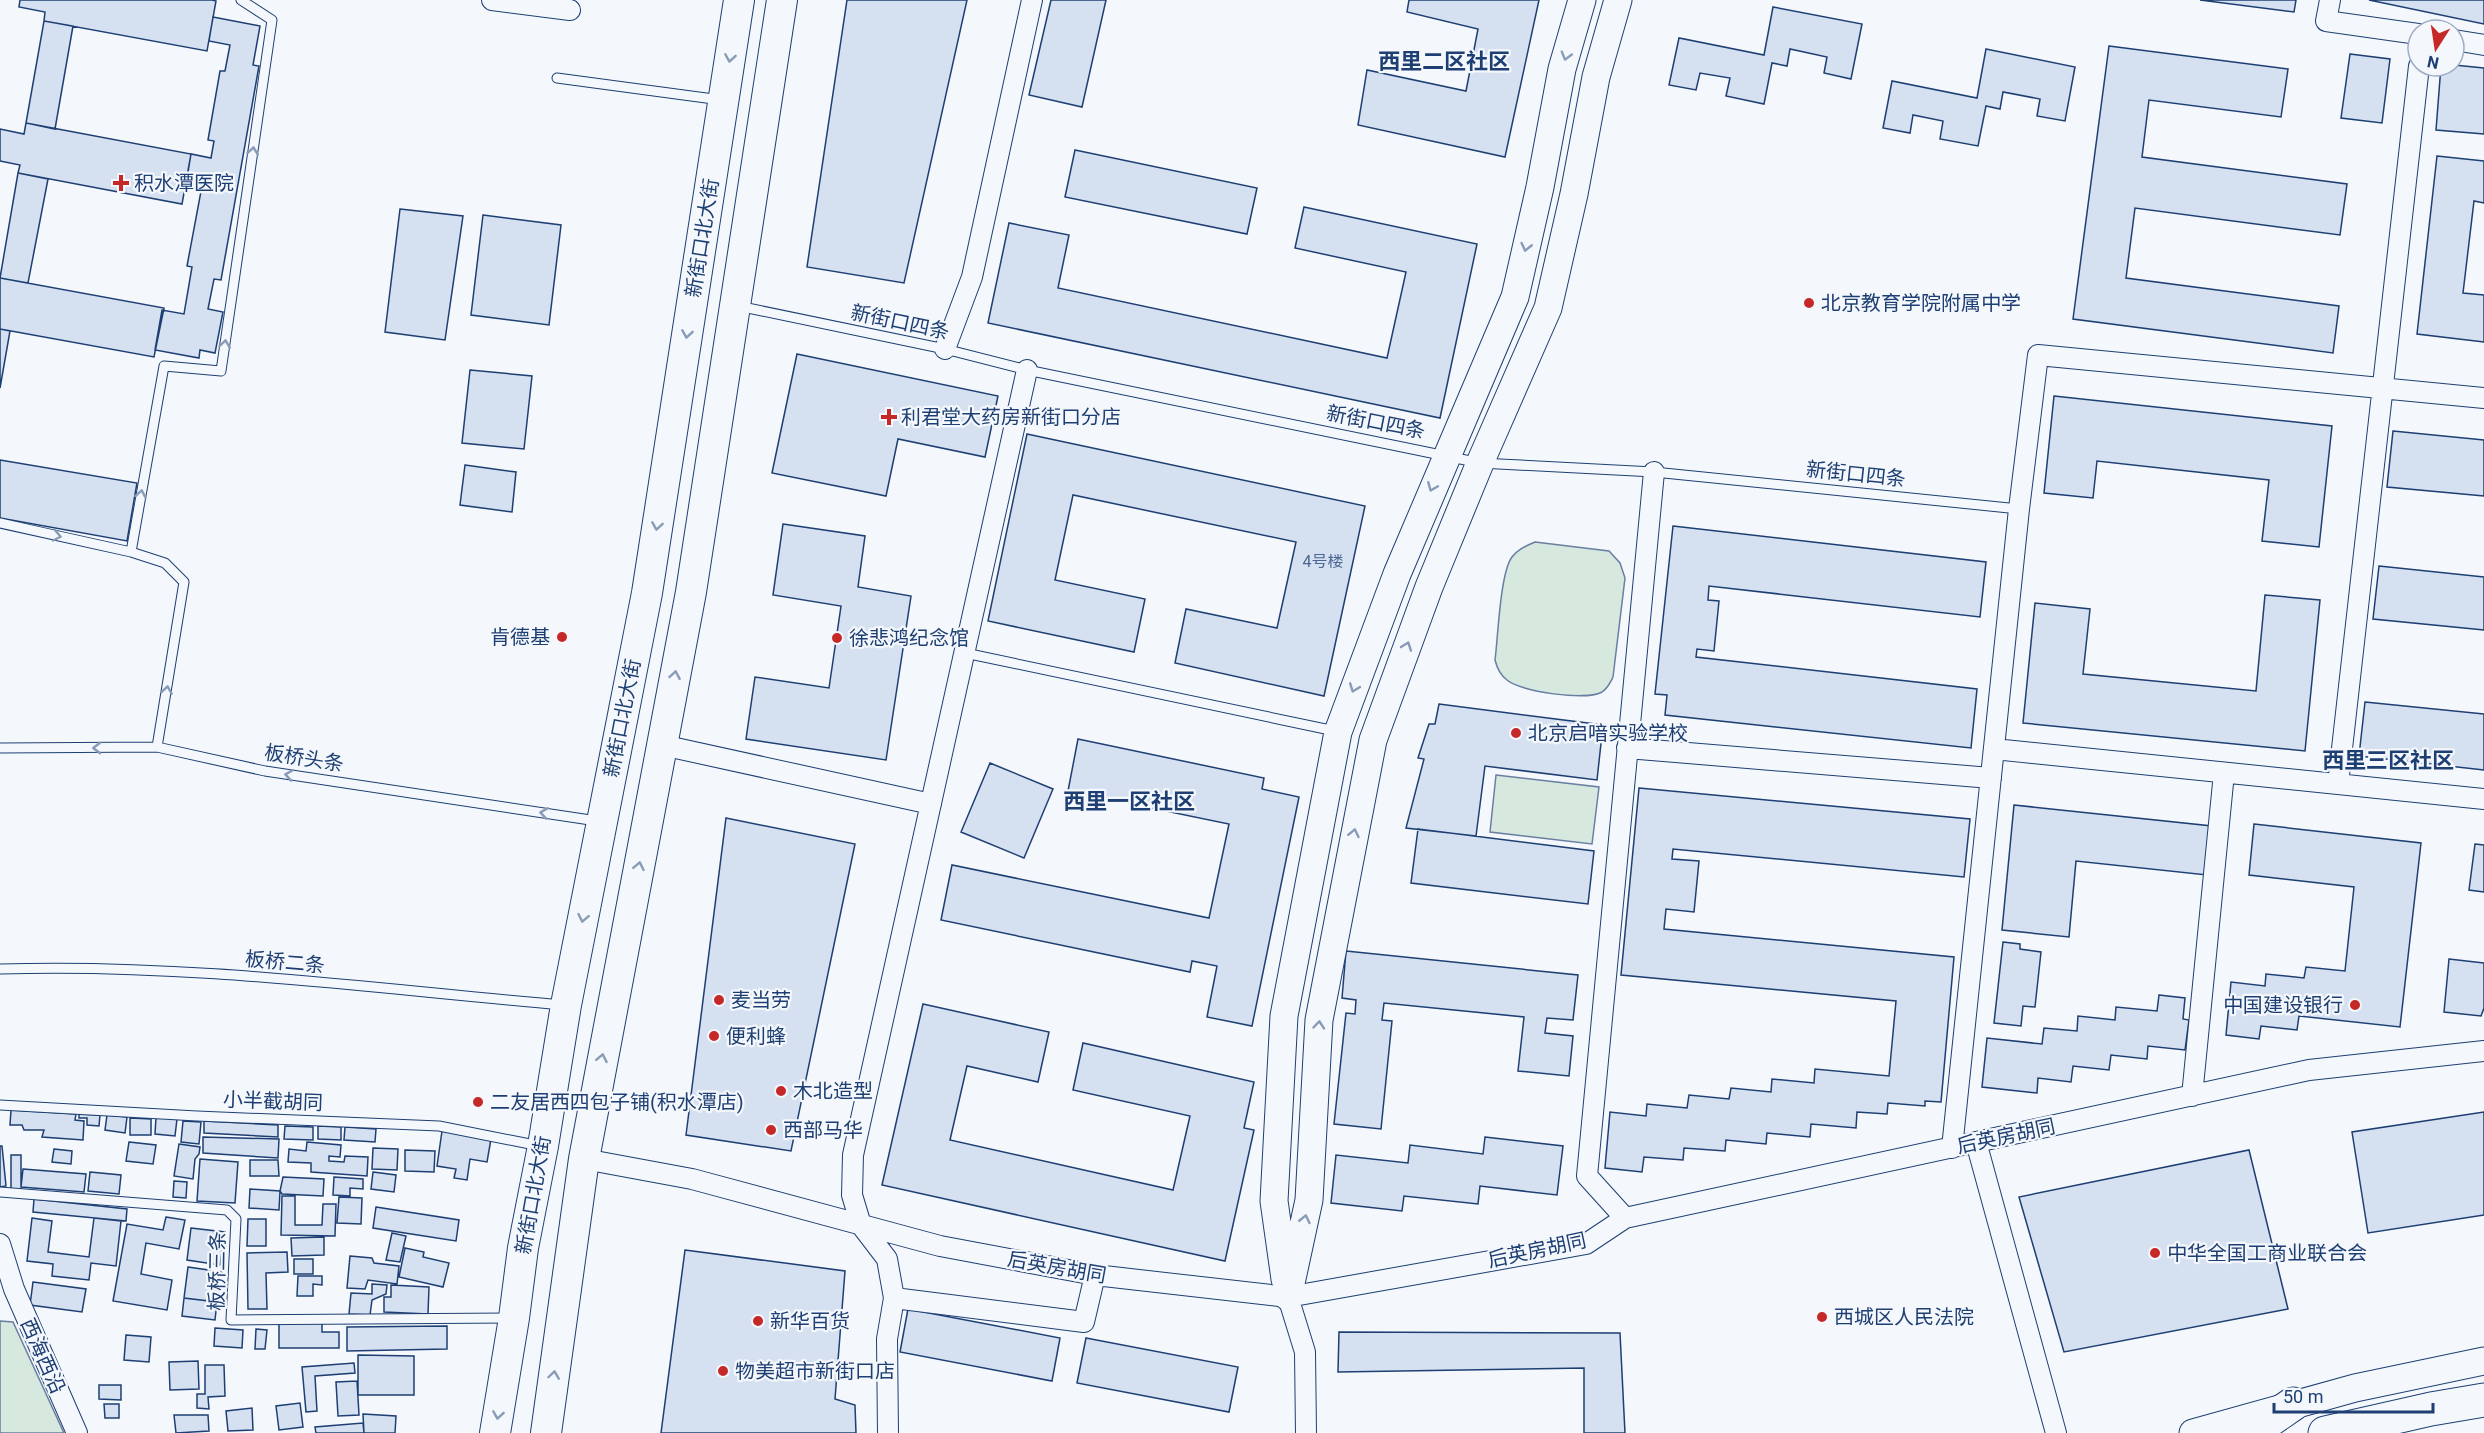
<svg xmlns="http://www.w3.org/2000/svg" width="2484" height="1433" viewBox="0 0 2484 1433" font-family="Roboto,'Noto Sans SC',sans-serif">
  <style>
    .green { fill: #d7e8df; stroke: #687fa3; stroke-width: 1.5 }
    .building { fill: #d5e0f0; stroke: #1d3f73; stroke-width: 1.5 }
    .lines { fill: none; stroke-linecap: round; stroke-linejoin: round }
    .lane-casing { stroke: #1d3f73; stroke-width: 11 }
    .street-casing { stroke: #1d3f73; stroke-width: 22 }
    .secondary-casing { stroke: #1d3f73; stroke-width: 29 }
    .primary-casing { stroke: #1d3f73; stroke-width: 32 }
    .highway-casing { stroke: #1d3f73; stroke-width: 35 }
    .lane { stroke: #f4f7fb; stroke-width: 9 }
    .street { stroke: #f4f7fb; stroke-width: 20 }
    .secondary { stroke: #f4f7fb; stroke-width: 27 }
    .primary { stroke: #f4f7fb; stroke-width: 30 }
    .highway { stroke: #f4f7fb; stroke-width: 33 }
    .oneway { stroke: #889bb7 }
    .poi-dot { fill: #c62828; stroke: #f4f7fb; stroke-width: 2 }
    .labels { text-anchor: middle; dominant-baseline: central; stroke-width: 4.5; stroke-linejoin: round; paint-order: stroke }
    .number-label { font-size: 16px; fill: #4b6792 }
    .poi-label { font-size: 20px; fill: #1d3f73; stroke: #f4f7fb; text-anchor: start }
    .street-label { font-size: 20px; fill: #1d3f73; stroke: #f4f7fb }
    .quarter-label { font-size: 22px; font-weight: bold; fill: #1d3f73; stroke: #f4f7fb }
  </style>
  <rect width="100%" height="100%" fill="#f4f7fb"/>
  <path class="green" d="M1535 542 1609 551 1620 563 1625 578 1613 677C1610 683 1608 688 1602 692 1586 701 1521 692 1507 680 1500 675 1497 668 1495 660 1498 638 1500 573 1512 557 1518 549 1526 546 1535 542Z
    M1496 775 1599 787 1592 844 1490 832Z
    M0 1321 13 1322 64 1433H0Z"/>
  <path class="building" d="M20 0H212L216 1 207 51 44 21 45 12 19 7Z
    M847 0H967L904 283 807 267Z
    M1051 0H1106L1082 107 1029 95Z
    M1409 0H1539L1505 157 1358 125 1367 70 1466 91 1478 29 1407 12Z
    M2200 0H2296L2294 12Z
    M2369 0H2484V24Z
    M1773 7 1862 24 1851 79 1824 73 1827 57 1790 49 1787 66 1772 63 1764 104 1726 96 1730 78 1700 73 1696 90 1669 85 1679 38 1764 55Z
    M213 17 260 26 253 65 259 66 221 280 214 279 208 309 223 312 215 353 200 350 199 358 155 350 162 310 184 314 192 267 187 266 202 186 186 184 191 154 211 158 214 141 208 140 220 71H225L230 45 209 41Z
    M44 21 73 26 55 129 26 123Z
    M2109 46 2288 69 2281 117 2149 100 2142 157 2347 184 2340 235 2135 208 2126 278 2339 306 2333 353 2073 319Z
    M1986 49 2075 67 2065 121 2037 116 2040 99 2003 92 2000 109 1986 106 1978 146 1940 139 1943 121 1913 115 1910 133 1883 128 1892 81 1977 98Z
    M2350 54 2390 59 2382 123 2341 118Z
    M2454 65 2484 68V134L2436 130 2441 66Z
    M26 123 191 154 182 204 18 173 20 165 0 161V129L24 134Z
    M1075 150 1257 188 1247 234 1065 197Z
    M2437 156 2484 161V203L2474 201 2463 293 2484 295V342L2417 334Z
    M18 173 48 179 28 283 0 278Z
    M1304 207 1477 244 1440 418 988 323 1009 223 1069 235 1058 288 1387 358 1406 272 1295 248Z
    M400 209 463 216 445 340 385 332Z
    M483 215 561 225 549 325 471 315Z
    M0 278 164 308 154 357 0 329Z
    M0 329 10 331 0 388Z
    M797 354 998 396 985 457 898 439 886 496 772 473Z
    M470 370 532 376 524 449 462 443Z
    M2054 396 2332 426 2319 547 2262 541 2269 480 2097 461 2093 498 2044 493Z
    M2393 431 2484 440V496L2387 487Z
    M1027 434 1365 506 1324 696 1175 663 1186 609 1277 628 1296 542 1073 495 1055 580 1145 599 1134 652 988 621Z
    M0 460 137 483 127 541 0 518Z
    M465 465 516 472 512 512 460 505Z
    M783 524 865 536 858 587 911 596 886 760 746 739 755 677 829 688 841 606 773 595Z
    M1673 526 1986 562 1980 617 1709 586 1708 600 1719 601 1714 651 1697 649 1696 657 1977 689 1971 748 1665 715 1667 695 1655 694Z
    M2379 566 2484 577V630L2373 619Z
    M2265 595 2320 600 2305 751 2023 723 2035 603 2090 609 2083 674 2256 691Z
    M2365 702 2484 714V770L2359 756Z
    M1439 704 1603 725 1597 780 1485 766 1476 836 1406 828 1424 759 1418 758 1429 724H1435Z
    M1078 739 1264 778 1262 789 1299 797 1252 1026 1207 1017 1217 966 1192 961 1190 972 941 920 952 865 1209 918 1229 824 1068 791Z
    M990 763 1053 789 1024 858 961 832Z
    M1639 788 1970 819 1964 877 1673 849 1672 859 1699 861 1694 912 1666 909 1664 929 1954 957 1941 1102 1925 1101V1106L1888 1103 1887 1114 1857 1112 1856 1128 1811 1124 1810 1137 1767 1133 1766 1144 1726 1140 1725 1151 1684 1148 1683 1160 1644 1157 1642 1172 1605 1168 1610 1112 1646 1116 1647 1104 1687 1108 1689 1095 1729 1099 1731 1088 1771 1092 1772 1079 1814 1083 1815 1069 1889 1076 1896 1001 1621 975Z
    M2014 805 2212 826 2207 875 2076 861 2069 937 2002 930Z
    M726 818 855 844 791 1151 686 1135Z
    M2254 824 2421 843 2400 1027 2299 1016 2297 1030 2261 1026 2259 1039 2226 1035 2231 982 2265 986 2266 974 2304 978 2306 967 2345 971 2354 887 2249 875Z
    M1418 829 1594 851 1588 904 1411 883Z
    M2475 844 2484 845V892L2469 890Z
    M2003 942 2020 944V949L2041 952 2035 1007 2023 1006 2021 1026 1994 1023Z
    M1346 951 1578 975 1573 1020 1547 1018 1545 1033 1573 1036 1569 1076 1518 1071 1524 1017 1384 1003 1382 1020 1392 1021 1381 1129 1334 1124 1346 1013 1355 1014 1356 1000 1342 998Z
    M2449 959 2484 963V1008L2481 1016 2444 1012Z
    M2159 995 2185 998 2183 1019 2189 1020 2185 1050 2148 1046 2147 1059 2111 1055 2109 1070 2073 1066 2071 1082 2038 1078 2037 1093 1982 1087 1987 1038 2042 1044 2044 1028 2077 1031 2078 1016 2115 1020 2116 1007 2157 1011Z
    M923 1004 1049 1032 1038 1082 967 1066 950 1140 1173 1190 1190 1116 1073 1090 1083 1043 1254 1082 1244 1128 1254 1130 1225 1261 882 1185Z
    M11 1110 76 1114 75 1120 84 1121 83 1140 42 1137 44 1130H24L22 1125H10Z
    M2484 1112V1215L2368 1233 2352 1132Z
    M79 1114 100 1115 99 1126 87 1125V1118H79Z
    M107 1115 127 1117 125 1133 105 1130Z
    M156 1117 177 1119 175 1136 155 1134Z
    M130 1118 151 1119V1135H130Z
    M183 1121 201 1122 199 1144 181 1142Z
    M204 1121 278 1125V1137L204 1133Z
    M285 1126 313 1127V1140L284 1139Z
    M318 1126 341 1127V1140L318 1139Z
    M345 1127 376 1129 375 1142 344 1140Z
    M442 1131 491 1139 487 1162 470 1159 467 1180 454 1178 456 1169 437 1166Z
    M203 1137 279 1139 278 1158 203 1153Z
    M1485 1137 1563 1146 1557 1195 1480 1186 1478 1204 1404 1196 1402 1211 1331 1203 1336 1155 1408 1163 1410 1145 1483 1154Z
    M129 1142 156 1145 153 1164 126 1161Z
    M307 1142 341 1145 340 1157 329 1156V1161L344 1162 345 1156 368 1157 367 1176 311 1172V1163L288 1162 289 1149 306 1151Z
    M179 1144 200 1147 199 1154 195 1159 193 1179 174 1176Z
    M0 1146H2L6 1186 0 1187Z
    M373 1148 398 1149 397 1170 372 1169Z
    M54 1149 72 1151 71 1164 52 1162Z
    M405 1150 435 1151 434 1172 405 1171Z
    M2249 1150 2288 1309 2064 1352 2019 1197Z
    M11 1155H21V1190H11Z
    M200 1159 238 1162 235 1203 197 1201Z
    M250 1160H278L279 1176H250Z
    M23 1169 86 1174 84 1192 21 1187Z
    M90 1172 121 1175 119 1194 88 1191Z
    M373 1172 396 1175 394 1192 371 1189Z
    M283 1177 324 1179 323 1196 282 1194 280 1191Z
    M334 1177 363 1179V1189L350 1188V1196L333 1195Z
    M174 1181 187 1182 186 1198 173 1197Z
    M250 1189 280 1191 279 1210 249 1208Z
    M282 1196H295V1225H322L323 1204H336L335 1236 281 1235Z
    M339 1197 362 1198 361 1224 337 1223Z
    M34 1199 127 1209 126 1221 33 1212Z
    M376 1207 459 1220 456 1241 373 1228Z
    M166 1217 185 1220 179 1249 146 1243 141 1274 172 1280 167 1310 113 1301 127 1224 163 1230Z
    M32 1218 52 1221 48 1252 89 1257 94 1218 121 1221 116 1266 91 1263 89 1280 52 1276 53 1264 27 1261Z
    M248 1219H266V1246H247Z
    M191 1228 225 1232 220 1265 187 1260Z
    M392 1233 406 1236 400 1262 386 1260Z
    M324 1237V1255L292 1256 291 1238Z
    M405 1248 424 1252 423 1257 449 1263 443 1287 399 1277Z
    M685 1250 845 1271 835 1399 855 1405 856 1433H661Z
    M287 1252 288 1272 266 1273 267 1309H248L247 1253Z
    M350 1256 372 1258 374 1263 399 1266 397 1284 368 1280 365 1289 347 1288Z
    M294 1259H313V1274H294Z
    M188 1267 222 1272 217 1302 184 1298Z
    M298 1276H322V1285L313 1284V1296H297Z
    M33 1282 86 1289 82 1312 30 1305Z
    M372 1284 387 1285 386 1294 372 1300 370 1315 349 1314 351 1293 372 1294Z
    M391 1285 429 1287 428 1314 384 1312V1297H391Z
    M184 1298 217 1302 215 1320 182 1316Z
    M908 1309 1060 1338 1052 1381 900 1352Z
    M279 1322H322V1332H339V1348H279Z
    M447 1326V1349L347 1351V1327Z
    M215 1328 243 1330 242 1348 214 1346Z
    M256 1329 267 1330 265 1349H255Z
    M1339 1332 1620 1333 1625 1433H1584V1368L1338 1372Z
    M126 1335 151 1337 149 1362 124 1360Z
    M1086 1338 1238 1367 1229 1412 1077 1383Z
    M358 1355 414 1356V1395H358Z
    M198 1361 199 1389 170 1390 169 1362Z
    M354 1363 355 1373 315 1376 317 1411 306 1412 302 1367Z
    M205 1365H224L225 1396 208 1397 209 1409 197 1408V1394H205Z
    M357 1381 359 1415 338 1416 336 1382Z
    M99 1385H121V1400L99 1399Z
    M300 1403 303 1427 279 1430 276 1406Z
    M104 1404H119V1418H105Z
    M252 1408 253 1430 228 1431 226 1411Z
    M363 1414 396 1416 395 1433H364Z
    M174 1415H208L209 1431 176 1433Z
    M363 1423 364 1433H316L315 1427Z"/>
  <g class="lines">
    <defs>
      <path id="lane" d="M557 78 721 100
        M738 306 945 349 1027 370 1480 463 1654 472 2019 509
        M0 523 131 552 165 563 184 582 157 747
        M131 552 164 366 221 371 272 20 241 0
        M965 653 1335 731
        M0 748 157 747 265 771 597 821
        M0 969C188 963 376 989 563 1005
        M0 1105 197 1116 439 1126 540 1146
        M0 1192 227 1210 236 1219 231 1320 509 1318"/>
      <path id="street" d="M492 0 570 10
        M2330 0 2326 21 2418 34
        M2454 40 2484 45
        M945 349 972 277 1032 0
        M662 745 931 804
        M1627 748 1991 778
        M1994 749 2484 799
        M2338 784 2419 66
        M2192 1096 2224 773
        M1976 1142 2056 1433
        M1952 1148 2019 509 2038 355 2484 398
        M584 1159 692 1179 940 1246 1095 1275 1288 1297 1586 1244 1625 1218 2309 1070 2484 1051
        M1625 1218 1587 1176 1654 472
        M0 1244 14 1289 77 1433
        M1288 1297 1305 1352 1306 1433
        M894 1298 1084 1322 1095 1275
        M888 1433 887 1339 894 1298 887 1259 861 1225 852 1195 853 1155 1027 370"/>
      <path id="secondary" d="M1285 1279 1274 1201 1284 1016 1338 732 1397 574 1515 297 1540 187 1562 69 1582 0
        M1288 1297 1309 1200 1319 1020 1373 740 1429 587 1480 463 1548 308 1574 194 1596 77 1618 0
        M2193 1433 2355 1388 2484 1361"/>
      <path id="primary" d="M495 1433 514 1318 523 1248 543 1146 566 1005 647 593 739 0
        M546 1433 584 1159 691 592 782 0"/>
      <path id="highway" d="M2251 1433 2293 1404
        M2325 1433 2431 1409 2484 1400"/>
    </defs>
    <use href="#lane" class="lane-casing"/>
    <use href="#street" class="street-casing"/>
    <use href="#secondary" class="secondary-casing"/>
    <use href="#primary" class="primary-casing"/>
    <use href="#highway" class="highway-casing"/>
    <use href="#lane" class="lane"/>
    <use href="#street" class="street"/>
    <use href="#secondary" class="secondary"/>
    <use href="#primary" class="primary"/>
    <use href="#highway" class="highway"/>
  </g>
  <defs><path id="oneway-chevron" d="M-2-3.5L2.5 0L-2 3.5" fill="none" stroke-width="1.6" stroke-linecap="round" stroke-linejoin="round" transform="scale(1.5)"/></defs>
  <g class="oneway">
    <use href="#oneway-chevron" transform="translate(1566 56) rotate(106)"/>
    <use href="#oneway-chevron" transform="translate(730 58) rotate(99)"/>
    <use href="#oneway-chevron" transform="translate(253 151) rotate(-82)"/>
    <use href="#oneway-chevron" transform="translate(1526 247) rotate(103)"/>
    <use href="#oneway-chevron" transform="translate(687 334) rotate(99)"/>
    <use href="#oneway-chevron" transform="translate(225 344) rotate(-82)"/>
    <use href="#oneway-chevron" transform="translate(1432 487) rotate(112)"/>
    <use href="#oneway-chevron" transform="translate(141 494) rotate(-80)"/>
    <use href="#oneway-chevron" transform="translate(657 526) rotate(99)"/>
    <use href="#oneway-chevron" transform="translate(57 536) rotate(12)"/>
    <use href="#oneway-chevron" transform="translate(1407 646) rotate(-70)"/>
    <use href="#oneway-chevron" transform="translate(675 675) rotate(-80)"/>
    <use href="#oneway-chevron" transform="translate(1354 688) rotate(111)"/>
    <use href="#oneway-chevron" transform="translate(167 690) rotate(-81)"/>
    <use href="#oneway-chevron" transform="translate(97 748) rotate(180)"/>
    <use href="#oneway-chevron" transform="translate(289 775) rotate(-171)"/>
    <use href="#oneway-chevron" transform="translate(544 813) rotate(-171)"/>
    <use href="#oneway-chevron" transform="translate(1354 833) rotate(-78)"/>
    <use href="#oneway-chevron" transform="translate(639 866) rotate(-79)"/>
    <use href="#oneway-chevron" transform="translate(583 918) rotate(101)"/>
    <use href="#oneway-chevron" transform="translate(1319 1025) rotate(-85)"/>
    <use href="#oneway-chevron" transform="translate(602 1058) rotate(-79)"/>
    <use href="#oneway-chevron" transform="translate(1305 1219) rotate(-77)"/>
    <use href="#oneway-chevron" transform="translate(554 1375) rotate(-82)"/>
    <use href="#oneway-chevron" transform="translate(498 1415) rotate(99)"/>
  </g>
  <g class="poi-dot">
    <path d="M118 174h6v6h6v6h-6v6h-6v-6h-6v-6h6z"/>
    <circle cx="1809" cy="303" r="6"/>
    <path d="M886 408h6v6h6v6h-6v6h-6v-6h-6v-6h6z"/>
    <circle cx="562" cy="637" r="6"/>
    <circle cx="837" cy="638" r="6"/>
    <circle cx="1516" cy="733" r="6"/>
    <circle cx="719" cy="1000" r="6"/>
    <circle cx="2355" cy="1005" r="6"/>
    <circle cx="714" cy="1036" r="6"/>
    <circle cx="781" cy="1091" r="6"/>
    <circle cx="478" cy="1102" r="6"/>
    <circle cx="771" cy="1130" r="6"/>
    <circle cx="2155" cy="1253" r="6"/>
    <circle cx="1822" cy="1317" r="6"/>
    <circle cx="758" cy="1321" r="6"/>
    <circle cx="723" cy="1371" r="6"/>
  </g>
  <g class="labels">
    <g class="number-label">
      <text x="1323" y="561">4号楼</text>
    </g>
    <g class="poi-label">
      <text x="134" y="183">积水潭医院</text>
      <text x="1821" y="303">北京教育学院附属中学</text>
      <text x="901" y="417">利君堂大药房新街口分店</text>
      <text x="550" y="637" text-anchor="end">肯德基</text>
      <text x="849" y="638">徐悲鸿纪念馆</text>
      <text x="1528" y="733">北京启喑实验学校</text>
      <text x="731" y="1000">麦当劳</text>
      <text x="2343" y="1005" text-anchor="end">中国建设银行</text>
      <text x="726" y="1036">便利蜂</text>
      <text x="793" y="1091">木北造型</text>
      <text x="490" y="1102">二友居西四包子铺(积水潭店)</text>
      <text x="783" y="1130">西部马华</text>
      <text x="2167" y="1253">中华全国工商业联合会</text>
      <text x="1834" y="1317">西城区人民法院</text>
      <text x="770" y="1321">新华百货</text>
      <text x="735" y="1371">物美超市新街口店</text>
    </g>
    <g class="street-label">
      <text transform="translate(702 238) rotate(-81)">新街口北大街</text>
      <text transform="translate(900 322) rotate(12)">新街口四条</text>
      <text transform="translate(1376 422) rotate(11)">新街口四条</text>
      <text transform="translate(1856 474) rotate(6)">新街口四条</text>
      <text transform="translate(622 718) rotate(-79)">新街口北大街</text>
      <text transform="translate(304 758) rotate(9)">板桥头条</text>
      <text transform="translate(285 962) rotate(5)">板桥二条</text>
      <text transform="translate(273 1101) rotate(2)">小半截胡同</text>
      <text transform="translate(2006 1136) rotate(-12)">后英房胡同</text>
      <text transform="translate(533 1195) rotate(-80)">新街口北大街</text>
      <text transform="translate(1537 1250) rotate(-12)">后英房胡同</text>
      <text transform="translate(1057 1267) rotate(10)">后英房胡同</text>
      <text transform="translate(217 1271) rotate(-89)">板桥三条</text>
      <text transform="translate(43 1356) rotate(66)">西海西沿</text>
    </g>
    <g class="quarter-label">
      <text x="1444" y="61">西里二区社区</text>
      <text x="2388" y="760">西里三区社区</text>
      <text x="1129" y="801">西里一区社区</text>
    </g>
  </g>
  <g transform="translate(2436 48) rotate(192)"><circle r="28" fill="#f4f7fb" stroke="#9eadc5" stroke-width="1.5"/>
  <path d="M0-4.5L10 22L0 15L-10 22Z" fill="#c62828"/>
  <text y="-9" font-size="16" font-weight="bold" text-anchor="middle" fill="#1d3f73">N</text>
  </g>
  <path d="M2274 1403v9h159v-9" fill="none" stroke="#1d3f73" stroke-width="3"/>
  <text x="2283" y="1403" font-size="18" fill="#1d3f73" stroke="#f4f7fb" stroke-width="4.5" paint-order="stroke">50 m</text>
</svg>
